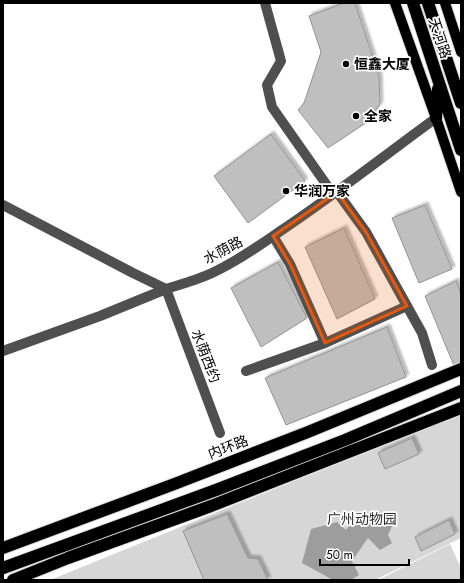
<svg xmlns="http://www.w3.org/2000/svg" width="464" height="583" viewBox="0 0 464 583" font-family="Jost,'Noto Sans SC',sans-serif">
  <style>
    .green { fill: #d6d6d6 }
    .water { fill: #9d9d9d }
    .building { fill: #bfbfbf; stroke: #939393; filter: url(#shadow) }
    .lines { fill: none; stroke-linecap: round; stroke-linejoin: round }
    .major-casing { stroke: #dbdbdb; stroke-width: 12 }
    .highway-casing { stroke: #dbdbdb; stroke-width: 14 }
    .minor { stroke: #4f4f4f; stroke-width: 10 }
    .major { stroke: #000; stroke-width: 10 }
    .highway { stroke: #000; stroke-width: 12 }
    .marked { fill: #e8590c; fill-opacity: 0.2; stroke: #e8590c; stroke-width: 3; stroke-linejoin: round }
    .poi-dot { fill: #000; stroke: #fff; stroke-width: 1.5 }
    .labels { text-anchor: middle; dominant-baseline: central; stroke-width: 3.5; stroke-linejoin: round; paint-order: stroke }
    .street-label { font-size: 14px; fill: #000; stroke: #fff }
    .poi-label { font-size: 14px; font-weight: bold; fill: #000; stroke: #fff; text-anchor: start }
    .park-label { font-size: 14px; fill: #2d2d2d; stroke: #fff }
  </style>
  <defs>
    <filter id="shadow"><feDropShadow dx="3" dy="-3" stdDeviation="1" flood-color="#0004"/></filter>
  </defs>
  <rect width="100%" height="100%" fill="#fff"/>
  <path class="green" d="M461 415V538L375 580H50L232 506Z
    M450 544 461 568V580H378Z"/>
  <path class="water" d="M376 511 392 517 394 522 388 535 392 543 380 550 368 538 352 561 359 575 351 580H333L302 563 311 529 337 522 346 530 355 517 365 520Z"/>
  <path class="building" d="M344 3H355L379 76 380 104 367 122 328 148 298 110 304 103 321 52 309 16Z
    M271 134 305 181 248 223 214 176Z
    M425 205 452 269 419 283 392 218Z
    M344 228 375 299 337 319 305 247Z
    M278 262 307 318 261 347 231 288Z
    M456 281 461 294V366L455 368 425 296Z
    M387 327 406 377 286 425 265 378Z
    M412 438 419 454 385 469 378 453Z
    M227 514 248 558 258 559 268 580H204L183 531Z
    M449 520 455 534 421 551 415 537Z"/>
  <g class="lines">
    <defs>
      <path id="major" d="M395 3 436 118 461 192
        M445 3 461 52"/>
      <path id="highway" d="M413 3 461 150
        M428 3 461 103
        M436 118 438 89
        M3 548 177 483 308 432 461 369
        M3 568 216 490 345 440 461 391
        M13 580 68 558 211 506 461 408"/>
    </defs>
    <use href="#major" class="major-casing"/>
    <use href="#highway" class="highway-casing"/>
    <path class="minor" d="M265 3 281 61 267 85 272 107 333 194
      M337 192 366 232 407 306 422 333 432 365
      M3 205 133 273 166 289C182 284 197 280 212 273 236 262 257 247 279 232 333 196 384 156 436 118
      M273 236 290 264 325 343
      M3 351 100 316 166 289 220 433
      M246 371 325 343 407 306"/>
    <use href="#major" class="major"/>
    <use href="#highway" class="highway"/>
  </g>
  <path class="marked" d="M337 192 366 232 407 306 325 343 290 264 273 236Z"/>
  <g class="poi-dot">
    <circle cx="346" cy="64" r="4"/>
    <circle cx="356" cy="116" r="4"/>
    <circle cx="286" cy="191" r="4"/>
  </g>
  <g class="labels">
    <g class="street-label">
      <text transform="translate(440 38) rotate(72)">天河路</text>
      <text transform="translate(223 250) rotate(-28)">水荫路</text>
      <text transform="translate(206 356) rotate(69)">水荫西约</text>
      <text transform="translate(228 447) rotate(-21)">内环路</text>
    </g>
    <g class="poi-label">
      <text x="354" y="64">恒鑫大厦</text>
      <text x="364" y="116">全家</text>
      <text x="294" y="191">华润万家</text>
    </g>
    <g class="park-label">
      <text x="362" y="519">广州动物园</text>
    </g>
  </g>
  <rect width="464" height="583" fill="none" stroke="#000000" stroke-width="8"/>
  <path d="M320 559v6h89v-6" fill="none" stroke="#000000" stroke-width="2"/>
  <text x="326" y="559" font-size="12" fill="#000000" stroke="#ffffff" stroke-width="3" paint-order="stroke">50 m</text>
</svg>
